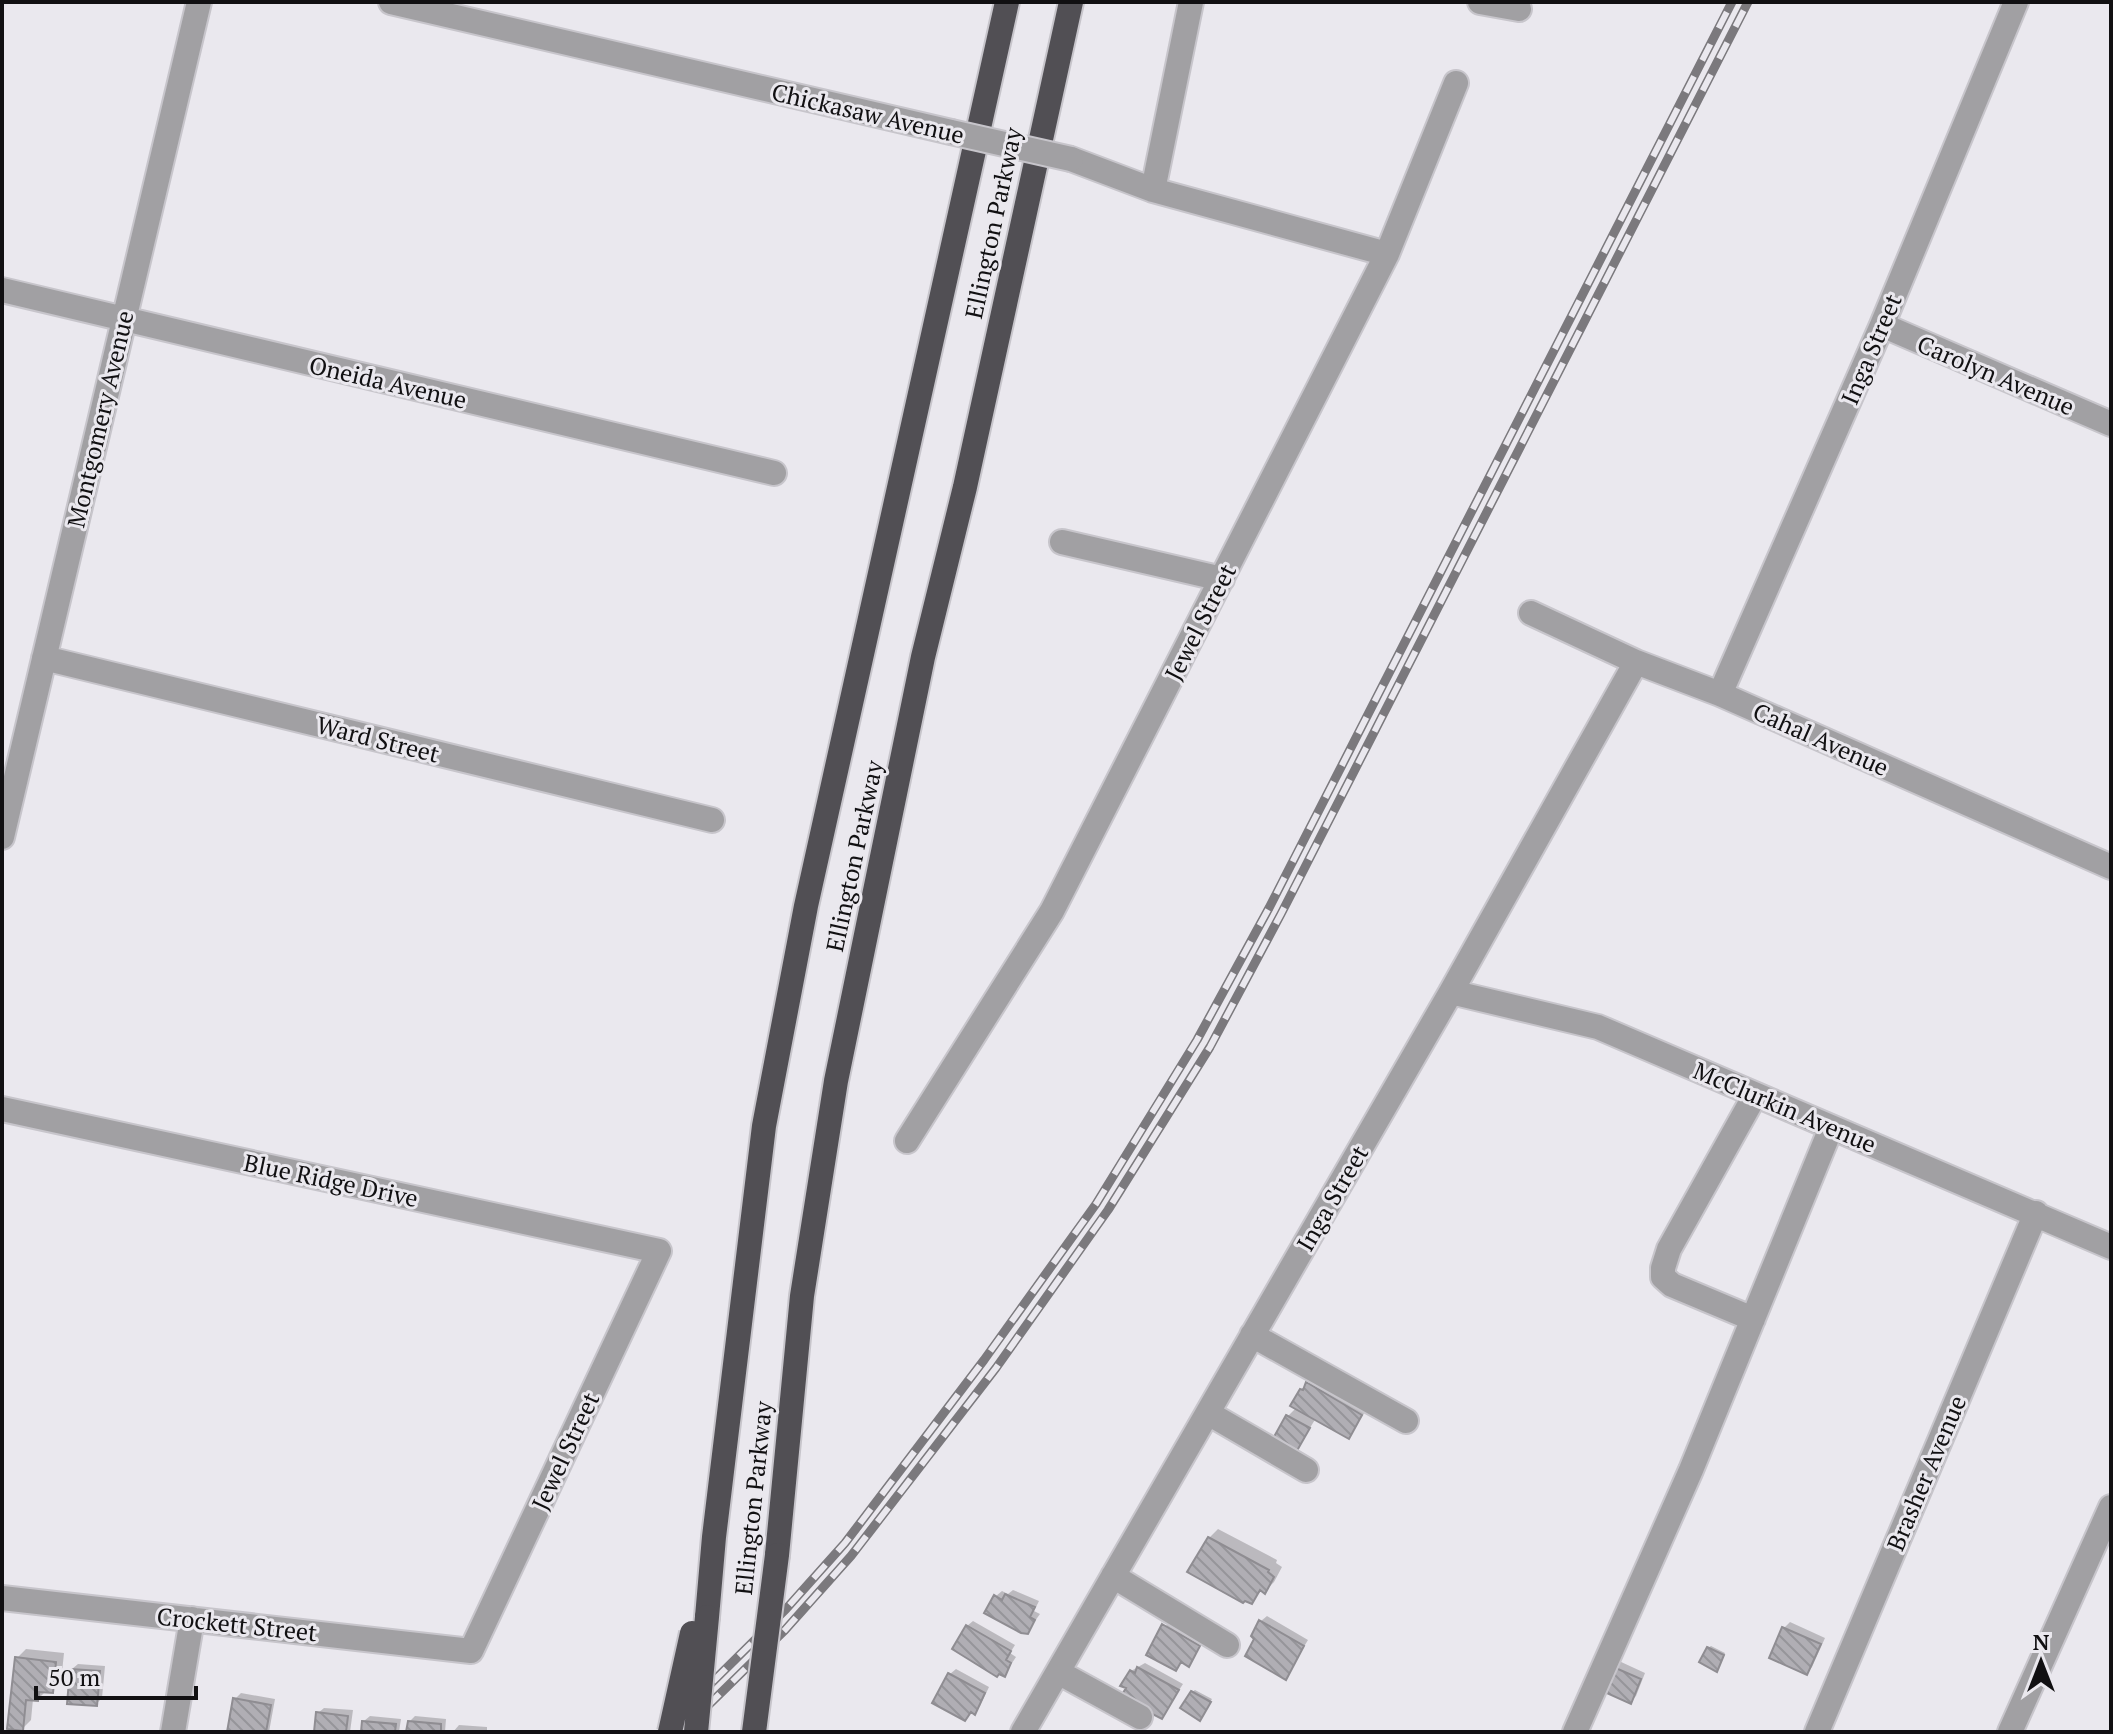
<svg xmlns="http://www.w3.org/2000/svg" width="2113" height="1734" viewBox="0 0 2113 1734" font-family="'PT Serif',serif">
  <style>
    .shadow { fill: #0003 }
    .building { fill: url(#building-back-hatch); stroke: #8f8d92; stroke-width: 2 }
    .lines { fill: none; stroke-linecap: round; stroke-linejoin: round }
    .minor-casing { stroke: #c7c5cb; stroke-width: 28 }
    .highway-casing { stroke: #c7c5cb; stroke-width: 28 }
    .minor { stroke: #a1a0a3; stroke-width: 24 }
    .highway { stroke: #514f54; stroke-width: 24 }
    .rail-casing { stroke: #7b797d; stroke-width: 9 }
    .rail { stroke: #eae8ee; stroke-width: 6; stroke-dasharray: 18; stroke-linecap: butt }
    .minor-bridge-casing { stroke: #c7c5cb; stroke-width: 28; stroke-linecap: butt }
    .highway-bridge-casing { stroke: #c7c5cb; stroke-width: 28; stroke-linecap: butt }
    .minor-bridge { stroke: #a1a0a3; stroke-width: 24 }
    .highway-bridge { stroke: #514f54; stroke-width: 24 }
    .labels { text-anchor: middle; dominant-baseline: central; stroke-width: 6; stroke-linejoin: round; paint-order: stroke }
    .street-label { font-size: 24px; fill: #111012; stroke: #eae8ee }
  </style>
  <defs>
    <pattern id="building-back-hatch" width="6" height="6" patternUnits="userSpaceOnUse" patternTransform="scale(2)"><rect width="6" height="6" fill="#b0aeb4"/><path d="M-1 5l2 2M0 0l6 6M5-1l2 2" fill="none" stroke="#96959a"/></pattern>
  </defs>
  <rect width="100%" height="100%" fill="#eae8ee"/>
  <path class="shadow" d="M1314 1378 1367 1409 1348 1437 1316 1418 1294 1454 1273 1443 1288 1416 1297 1407 1301 1390Z
    M1218 1529 1277 1560 1276 1563 1282 1567 1274 1582 1265 1591 1263 1589 1251 1602 1209 1538Z
    M1013 1590 1039 1601 1034 1611 1040 1614 1027 1632 996 1596 1002 1591 1008 1594Z
    M1267 1616 1308 1640 1285 1678 1261 1621Z
    M1170 1620 1204 1640 1189 1664 1182 1661 1176 1668 1148 1654Z
    M973 1621 1015 1645 1010 1653 1016 1657 1004 1675 967 1626Z
    M1790 1622 1825 1638 1812 1667 1807 1673 1772 1657 1784 1628Z
    M1711 1646 1725 1653 1719 1667 1708 1648Z
    M26 1649 64 1653 61 1682 52 1691H46L38 1699H33L31 1720 22 1729 17 1658Z
    M1619 1661 1645 1673 1636 1696 1630 1702 1603 1689Z
    M1145 1663 1183 1684 1162 1716 1131 1671Z
    M78 1664 105 1666 102 1698 96 1704 72 1669Z
    M956 1669 989 1687 980 1706 965 1718 950 1674Z
    M1195 1690 1212 1699 1202 1716 1192 1692Z
    M241 1693 275 1699 269 1732H236L235 1699Z
    M324 1708 353 1710 350 1732H316L318 1713Z
    M370 1716 401 1719 399 1732H363L364 1721Z
    M415 1716 446 1719 445 1732H408L410 1721Z
    M459 1725 487 1727V1732H453Z"/>
  <path class="building" d="M1306 1382 1362 1415 1349 1439 1290 1406 1300 1389 1303 1390Z
    M1286 1415 1310 1428 1294 1456 1270 1444Z
    M1208 1537 1269 1570 1268 1572 1274 1577 1265 1594 1260 1590 1252 1604 1245 1601 1243 1603 1187 1572Z
    M1005 1594 1035 1607 1030 1617 1035 1620 1028 1634 1021 1633 984 1613 994 1595 1002 1600Z
    M1259 1620 1304 1646 1286 1680 1245 1656 1254 1639 1251 1636Z
    M1162 1624 1200 1646 1189 1667 1181 1662 1176 1671 1146 1655Z
    M966 1625 1011 1651 1006 1660 1011 1663 1005 1677 999 1674 997 1677 952 1649Z
    M1782 1627 1821 1644 1807 1675 1769 1658Z
    M1707 1647 1724 1655 1717 1672 1699 1662Z
    M15 1657 56 1662 53 1693 39 1692 38 1701 26 1700 23 1731 7 1729Z
    M1611 1666 1641 1679 1631 1704 1600 1690Z
    M1137 1667 1179 1690 1162 1719 1131 1703 1133 1699 1123 1693 1126 1688 1120 1686 1130 1670 1135 1673Z
    M70 1669 100 1671 97 1706 67 1704Z
    M948 1673 985 1693 975 1715 971 1712 965 1721 932 1703Z
    M1191 1691 1211 1702 1200 1721 1180 1708Z
    M233 1698 271 1705 266 1732H227Z
    M316 1712 348 1716 346 1732H314Z
    M362 1721 396 1724 395 1732H361Z
    M408 1721 441 1724V1732H406Z"/>
  <g class="lines">
    <defs>
      <path id="minor" d="M391 2 951 132
        M1480 2 1519 9
        M1071 159 1153 190 1387 254
        M1153 190 1191 2
        M2 290 774 473
        M1882 325 2111 424
        M1062 542 1222 579
        M1531 613 1636 662 1720 694 2111 867
        M44 658 712 820
        M1720 694 1882 325 2016 2
        M2 837 199 2
        M1451 992 1598 1027 2111 1247
        M2 1109 659 1251 471 1651 2 1598
        M907 1141 1052 911 1387 254 1456 83
        M1753 1319 1672 1285 1663 1277V1268L1669 1249 1755 1095
        M1252 1335 1406 1421
        M1208 1413 1306 1470
        M1113 1576 1227 1645
        M1058 1672 1140 1717
        M173 1732 192 1619
        M1023 1732 1451 992 1636 662
        M1575 1732 1691 1470 1831 1128
        M1817 1732 2036 1213
        M2010 1732 2111 1507"/>
      <path id="highway" d="M777 1555 802 1296 836 1081 923 657 965 487 1071 2
        M707 1617 714 1537 764 1126 806 906 1007 2"/>
    </defs>
    <use href="#minor" class="minor-casing"/>
    <use href="#highway" class="highway-casing"/>
    <use href="#minor" class="minor"/>
    <use href="#highway" class="highway"/>
    <defs>
      <path id="rail" d="M662 1732 786 1609 845 1543 984 1360 1096 1204 1197 1040 1269 908 1732 2
        M681 1732 785 1630 851 1556 996 1368 1108 1210 1210 1047 1281 914 1748 2"/>
    </defs>
    <use href="#rail" class="rail-casing"/>
    <use href="#rail" class="rail"/>
    <defs>
      <path id="minor-bridge" d="M951 132 1071 159"/>
      <path id="highway-bridge" d="M670 1732 692 1633
        M696 1732 707 1617
        M754 1732 777 1555"/>
    </defs>
    <use href="#minor-bridge" class="minor-bridge-casing"/>
    <use href="#highway-bridge" class="highway-bridge-casing"/>
    <use href="#minor-bridge" class="minor-bridge"/>
    <use href="#highway-bridge" class="highway-bridge"/>
  </g>
  <g class="labels">
    <g class="street-label">
      <text transform="translate(868 113) rotate(13)">Chickasaw Avenue</text>
      <text transform="translate(993 223) rotate(-78)">Ellington Parkway</text>
      <text transform="translate(1871 349) rotate(-67)">Inga Street</text>
      <text transform="translate(1996 375) rotate(23)">Carolyn Avenue</text>
      <text transform="translate(388 382) rotate(13)">Oneida Avenue</text>
      <text transform="translate(100 419) rotate(-77)">Montgomery Avenue</text>
      <text transform="translate(1200 622) rotate(-63)">Jewel Street</text>
      <text transform="translate(378 739) rotate(14)">Ward Street</text>
      <text transform="translate(1821 739) rotate(24)">Cahal Avenue</text>
      <text transform="translate(854 856) rotate(-78)">Ellington Parkway</text>
      <text transform="translate(1785 1107) rotate(23)">McClurkin Avenue</text>
      <text transform="translate(331 1180) rotate(12)">Blue Ridge Drive</text>
      <text transform="translate(1332 1198) rotate(-60)">Inga Street</text>
      <text transform="translate(565 1451) rotate(-65)">Jewel Street</text>
      <text transform="translate(1926 1473) rotate(-67)">Brasher Avenue</text>
      <text transform="translate(753 1498) rotate(-84)">Ellington Parkway</text>
      <text transform="translate(237 1624) rotate(6)">Crockett Street</text>
    </g>
  </g>
  <rect width="2113" height="1734" fill="none" stroke="#111012" stroke-width="8"/>
  <g transform="translate(2041 1662)" stroke="#eae8ee" stroke-width="6" paint-order="stroke">
  <path d="M0-6L14 30L0 20L-14 30Z" fill="#111012"/>
  <text y="-12" font-size="22" font-weight="bold" text-anchor="middle" fill="#111012">N</text>
  </g>
  <path d="M36 1686v12h160v-12" fill="none" stroke="#111012" stroke-width="4"/>
  <text x="48" y="1686" font-size="24" fill="#111012" stroke="#eae8ee" stroke-width="6" paint-order="stroke">50 m</text>
</svg>
